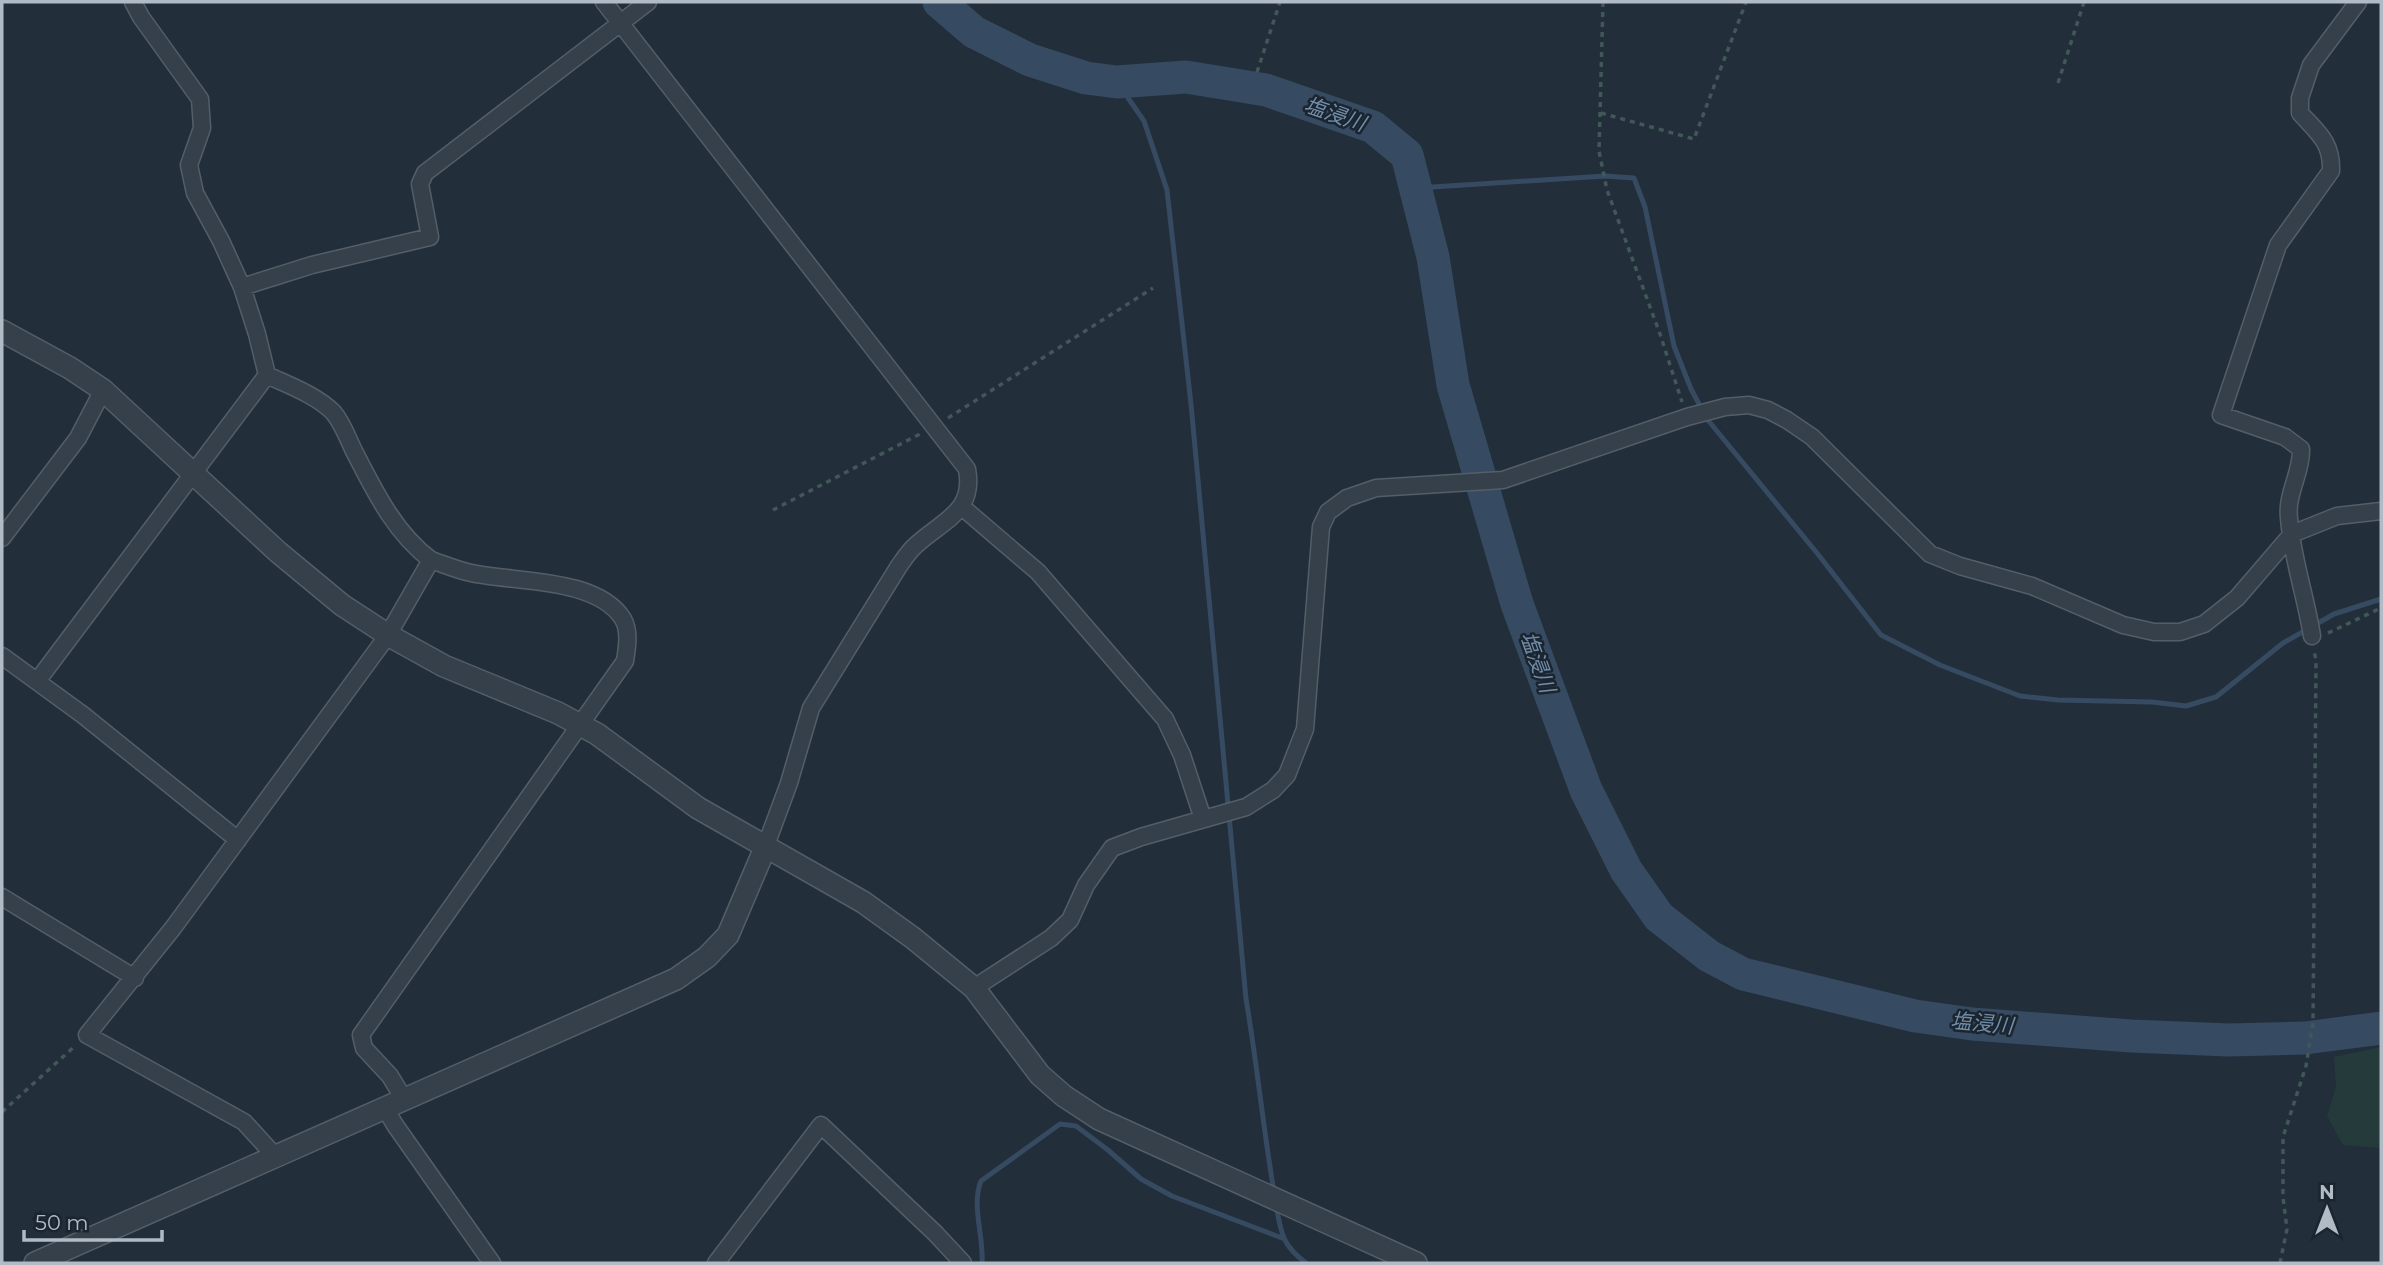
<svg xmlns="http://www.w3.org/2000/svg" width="2383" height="1265" viewBox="0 0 2383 1265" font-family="Montserrat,'Noto Sans JP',sans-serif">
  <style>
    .green { fill: #243a3b }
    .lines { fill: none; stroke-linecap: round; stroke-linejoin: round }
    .stream { stroke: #364b61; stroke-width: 5 }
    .river { stroke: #364b61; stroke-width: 33 }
    .minor-casing { stroke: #545e68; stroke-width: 19 }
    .tertiary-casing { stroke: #545e68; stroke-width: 24 }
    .path { stroke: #425758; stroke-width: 3.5; stroke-dasharray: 5 5; stroke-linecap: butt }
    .minor { stroke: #36404a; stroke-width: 16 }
    .tertiary { stroke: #36404a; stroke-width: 21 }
    .labels { text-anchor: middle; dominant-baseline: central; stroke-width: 5; stroke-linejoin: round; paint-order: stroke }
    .water-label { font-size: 21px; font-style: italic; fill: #718daa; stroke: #1b252f }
  </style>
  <rect width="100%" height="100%" fill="#222e3a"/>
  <path class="green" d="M2381 1047V1148L2343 1145 2327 1116 2336 1087 2334 1057Z"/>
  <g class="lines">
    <path class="stream" d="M1117 82 1144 121 1167 190 1191 404 1246 999C1257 1063 1263 1127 1274 1192
      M1417 188 1605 176 1634 178 1645 207 1674 346 1691 389 1707 419 1817 553 1881 635 1940 665 2020 696 2058 700 2152 702 2186 706 2216 697 2283 643 2334 614 2381 599
      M1276 1205C1281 1233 1282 1245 1306 1263
      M982 1263C984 1236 971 1206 981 1181L1060 1124 1076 1126 1108 1150 1141 1179 1172 1196 1282 1238"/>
    <path class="river" d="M939 2 974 32 1030 60 1086 78 1117 82 1186 77 1266 90 1373 127 1407 155 1433 257 1453 385 1517 604 1586 790 1626 870 1659 917 1709 956 1743 974 1915 1016 1972 1024 2131 1036 2229 1040 2305 1038 2381 1028"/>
    <defs>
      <path id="minor" d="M604 2 967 469C975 512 943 520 916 545 909 551 904 559 899 566L811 708 789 783 765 848
        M242 287 312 265 430 237 420 184 425 173 648 2
        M267 375C288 385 316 395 333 412 343 423 349 442 356 455 376 494 396 534 431 560L388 635 173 928 87 1035 244 1122 275 1156
        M962 507 1038 572 1165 719 1182 755 1203 819
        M2 538 78 438 103 390
        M2312 636C2306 597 2292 558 2289 518 2286 494 2302 472 2301 449L2285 437 2221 415 2278 245 2331 171C2332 142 2318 133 2300 113V98L2311 65 2358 2
        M2 656 83 715 238 840
        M38 680 267 375 257 334 242 287 221 241 195 193 189 165 202 128 200 99 141 17 133 2
        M2 897 135 978
        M974 988 1051 938 1070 920 1086 885 1112 848 1141 837 1246 807 1273 790 1287 775 1305 729 1321 527 1328 512 1347 498 1376 488 1503 480 1687 417 1725 407 1749 405 1768 410 1787 420 1812 437 1930 554 1960 566 2032 586 2123 625 2154 632H2180L2204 624 2237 598 2292 534 2337 516 2381 511
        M404 1099 390 1076 364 1048 361 1035 625 661C627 648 630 631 623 619 596 576 510 583 467 572 455 569 443 564 431 560
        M385 1108 395 1125 492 1263
        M716 1263 821 1125 935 1233 963 1263"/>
      <path id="tertiary" d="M2 331 70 368 103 390 278 552 342 605 388 635 444 666 558 713 597 734 698 808 863 902 913 938 974 988 1040 1075 1064 1096 1099 1119 1416 1263
        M35 1263 676 979 707 957 728 935 765 848"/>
    </defs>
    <use href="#minor" class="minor-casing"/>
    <use href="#tertiary" class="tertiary-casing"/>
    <path class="path" d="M1603 2 1599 151 1607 190 1660 334 1682 402
      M1257 72 1280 2
      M2058 83 2084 2
      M1601 113 1694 139 1746 2
      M948 418 1153 288
      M773 510 920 434
      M2328 633 2381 608
      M2 1112 76 1045
      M2280 1263 2287 1229 2283 1197V1137L2306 1066 2313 1023 2316 660 2314 651"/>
    <use href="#minor" class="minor"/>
    <use href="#tertiary" class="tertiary"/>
  </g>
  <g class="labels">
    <g class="water-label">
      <text transform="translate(1335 114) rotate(19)">塩浸川</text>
      <text transform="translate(1538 662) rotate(70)">塩浸川</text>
      <text transform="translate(1982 1023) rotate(5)">塩浸川</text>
    </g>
  </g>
  <rect width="2383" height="1265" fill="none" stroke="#b1bbc6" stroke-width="7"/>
  <g transform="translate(2327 1209)" stroke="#1b252f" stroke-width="5" paint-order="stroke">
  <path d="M0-5L12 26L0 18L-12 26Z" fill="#b1bbc6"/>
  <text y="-10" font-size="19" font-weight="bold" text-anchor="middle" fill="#b1bbc6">N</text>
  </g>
  <path d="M24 1230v10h138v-10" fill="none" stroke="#b1bbc6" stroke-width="3.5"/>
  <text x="35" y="1230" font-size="21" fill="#b1bbc6" stroke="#1b252f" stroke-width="5" paint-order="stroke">50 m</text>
</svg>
